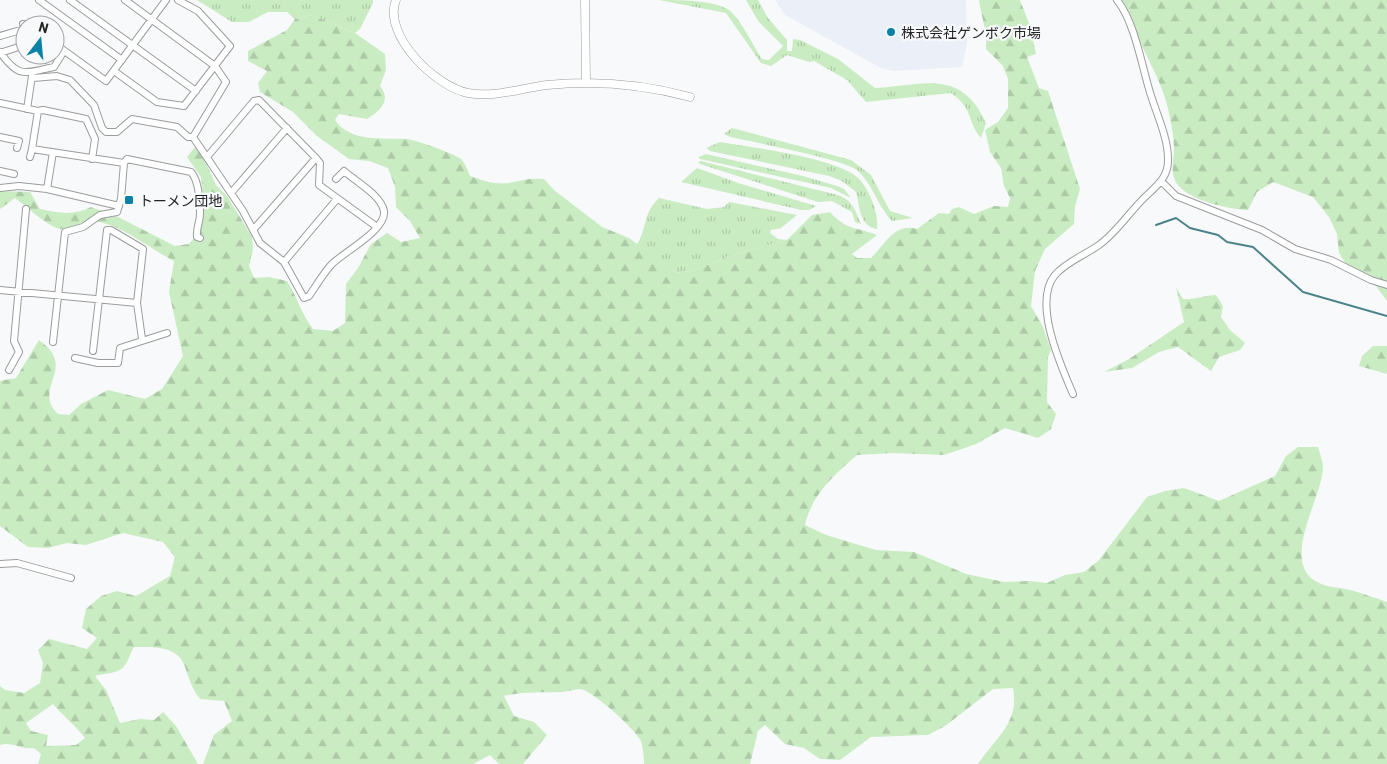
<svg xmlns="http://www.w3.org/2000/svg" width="1387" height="764" viewBox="0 0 1387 764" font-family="Barlow,'Noto Sans JP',sans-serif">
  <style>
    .built { fill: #eaeff8 }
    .grass { fill: url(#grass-tufts) }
    .forest { fill: url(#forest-firs); fill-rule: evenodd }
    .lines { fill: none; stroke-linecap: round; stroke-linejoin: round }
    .stream { stroke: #4b838b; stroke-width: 2 }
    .minor-casing { stroke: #9b9c9f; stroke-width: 8 }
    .tertiary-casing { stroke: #9b9c9f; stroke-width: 9 }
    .minor { stroke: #fff; stroke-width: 6 }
    .tertiary { stroke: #fff; stroke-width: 8 }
    .poi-dot { fill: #0b81a8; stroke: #f8f9fb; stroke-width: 2 }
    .labels { text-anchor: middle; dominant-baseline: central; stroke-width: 4.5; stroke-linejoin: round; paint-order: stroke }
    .poi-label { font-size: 14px; fill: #222323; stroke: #f8f9fb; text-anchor: start }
  </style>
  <defs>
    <pattern id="grass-tufts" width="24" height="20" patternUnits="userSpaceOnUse" patternTransform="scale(1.25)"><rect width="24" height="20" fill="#caecc3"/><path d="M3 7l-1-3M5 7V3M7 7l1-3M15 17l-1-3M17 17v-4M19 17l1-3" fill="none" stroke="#adcaa7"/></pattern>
    <pattern id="forest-firs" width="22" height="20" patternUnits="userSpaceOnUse" patternTransform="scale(1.25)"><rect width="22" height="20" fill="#caecc3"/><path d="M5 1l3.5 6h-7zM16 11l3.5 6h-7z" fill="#adcaa7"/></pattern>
  </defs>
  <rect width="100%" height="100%" fill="#f8f9fb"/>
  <path class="built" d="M775 0H966L967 43 962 67 892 71 879 67 785 15Z"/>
  <path class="grass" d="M197 0H373V3L360 29 355 33 312 15 295 19 287 12H268L249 22H232Z
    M659 0C678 0 714 0 729 10 740 18 754 47 762 59L769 60 783 46 758 21 746 0H758L768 18 787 40V51H792L793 39 800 40 838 59 875 88C925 85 961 68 986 123L981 138C967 122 974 109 951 93L866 102 847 80 814 61 809 62 787 55 771 66 761 63 726 13Z
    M732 128 851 160 871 175 890 211 913 218 892 221C878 207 873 184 857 170 843 159 753 142 730 137L724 134Z
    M720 142C754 148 832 157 857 177 869 188 879 213 877 229 859 226 860 207 856 192L842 181 829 176 710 151 706 148Z
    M706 154 803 176 837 186 844 189 851 198 831 188 700 159 699 157Z
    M701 161 838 195C853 201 855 210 861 224L855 222 852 212 832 201 818 202 700 164 698 162Z
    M697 168 738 183 816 206 809 210H801L681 182Z
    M659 198 707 209 724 207 729 202 797 215 781 228 771 230 770 233 778 239 787 240 729 256 695 270 676 273 636 246C648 228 642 214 659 198Z"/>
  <path class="forest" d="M979 0H1020L1030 26 1036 54 1027 57 1039 88 1048 91 1080 189 1075 206 1074 224 1045 249 1035 271 1031 306 1043 327 1051 350 1048 357 1047 402 1056 414 1051 429 1038 438 1005 428 976 444 944 455 892 453 857 455C834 475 812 494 805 525L826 535 876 550 914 552 966 574 1004 582 1029 581 1047 583 1065 575 1084 572 1099 560 1147 497 1165 491 1184 488 1219 501 1275 476 1286 456 1298 447H1318C1320 453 1322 460 1323 466 1323 496 1285 552 1310 577 1320 587 1337 587 1350 590 1362 593 1375 598 1387 602V764H978C996 737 1020 722 1013 688L993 689 945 726 928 735 871 737 840 760 820 759 804 748 785 744 765 725 758 731 750 764H644C644 757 643 748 641 741 636 730 592 690 580 689 574 689 567 692 561 692 541 693 524 691 504 696L514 716 534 722 547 735 523 764H499L490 755 473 764H203L214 735 232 721 224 701 200 699C191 687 190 681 185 667 178 645 153 647 134 647 130 653 129 660 125 665 120 674 104 673 95 676L106 690 120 723 140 719 154 720 163 712 176 726 198 764H38L41 754 34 748C22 750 12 741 0 745V686L5 690 24 693 40 683 43 663 38 650 49 639 87 649 97 638 82 628 86 609 101 596 117 591 136 596 170 576 175 557 163 542 123 533 86 545 67 543 48 548 28 547 0 526V381L16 378 39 340C79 368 31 388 58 414L69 415 81 404 108 390 145 399 162 389 183 356 169 292 174 261C150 249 120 223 92 221 82 221 72 229 62 229 50 229 26 206 15 198L0 209V191L30 192 40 209C58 213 74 216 91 207L116 216 175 246 189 244 201 230 203 194 201 177 187 157 195 147 205 161 216 185 227 196 252 237 253 249 249 266 254 278 269 277 287 281C297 297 302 315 313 329L333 331 345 323 346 284 358 268 371 244 387 233 401 242 420 238 410 221 396 207 395 187 388 168 369 161 349 159 317 136 293 112 260 92 258 83 267 71 248 61V51L287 30 295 19 312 15 355 33 385 54 386 70 380 86C392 100 380 111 367 119L339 114 335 120C349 142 383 138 406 139 414 139 455 154 461 159 465 163 468 171 470 176 482 180 497 186 509 183 526 180 526 178 544 179L554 190 602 227 629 238 676 273 695 270 729 256 787 240 812 215 830 212C846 230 856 227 877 235L852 254 857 258H871C885 245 894 222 917 229L939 213 949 214 952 209 959 207 974 214 994 206 1008 207 1010 198 1004 186 1001 168 990 152 985 130 998 122 1008 108V79L1003 66 986 49C988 35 981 15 979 0ZM53 704C63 716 75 725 85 738L76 745 46 746 48 735 31 731 26 723Z
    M1122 0H1387V301L1376 286 1346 264 1339 253 1337 234 1329 217 1313 197 1273 182 1257 192 1248 210C1228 209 1191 201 1178 185 1169 174 1174 160 1174 148 1174 136 1171 124 1169 113 1164 88 1151 65 1140 42 1134 27 1132 13 1122 0Z
    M1176 287 1183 299C1196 300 1204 295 1216 295L1223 306 1221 317 1230 330 1245 343 1240 350 1219 357 1211 371 1178 347 1159 352 1132 368 1104 372 1129 359 1184 322Z
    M1373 346H1387V374L1359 366 1362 356Z"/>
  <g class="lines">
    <path class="stream" d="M1156 225 1176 218 1190 228 1218 235 1227 242 1253 247 1303 292 1387 316"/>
    <defs>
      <path id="minor" d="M39 0 122 60
        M70 0 196 91
        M125 0 215 66 226 82 193 137
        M0 36 24 29 23 24
        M55 44 106 81 166 0
        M0 52C19 79 24 73 54 67L64 51
        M0 53 25 45
        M114 71 157 102 184 106 230 46 198 11 178 0
        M33 78 57 76 70 80 94 105 102 128 106 132H117L132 119 177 127 188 137H193L243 211 260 243 284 262 304 298 309 296C316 286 323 274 331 265 342 253 387 230 384 211 381 195 355 181 344 171L336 179
        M0 103 38 111 32 149 124 163 127 159 191 172C199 181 200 201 200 214 200 222 196 228 197 237L200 238
        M27 109 32 76
        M38 111 43 110 86 119 95 139 92 159
        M0 137 19 141 17 148
        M53 152 47 189 119 206
        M30 157 32 149
        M207 157 254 101 259 100 316 158 320 163 319 185 377 227
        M0 171 14 174
        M1162 182 1176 196 1262 230 1295 249 1331 260 1371 280 1387 285
        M0 188 19 186 47 189
        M231 193 287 128
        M253 230 316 158
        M284 262 337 199
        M0 290 137 303
        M53 342 65 232 83 227 100 215 117 212 121 199 124 163
        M93 351 107 230H111L143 249 137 303 142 339
        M75 358 98 363H118L120 348 167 333
        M9 370 19 352 14 341 26 209
        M1073 394C1061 366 1032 302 1055 275 1066 262 1085 255 1099 245 1116 233 1128 214 1143 199 1155 187 1169 178 1168 159 1168 136 1155 111 1149 89 1141 62 1134 21 1117 0
        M0 564 17 563 71 578"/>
      <path id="tertiary" d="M396 0C382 35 436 87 468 93 493 98 522 88 547 85 597 80 642 84 690 97
        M585 0 586 83"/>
    </defs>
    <use href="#minor" class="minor-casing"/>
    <use href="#tertiary" class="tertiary-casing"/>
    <use href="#minor" class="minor"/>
    <use href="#tertiary" class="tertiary"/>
  </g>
  <g class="poi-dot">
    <circle cx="891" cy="32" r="5"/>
    <rect x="124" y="195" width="10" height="10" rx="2.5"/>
  </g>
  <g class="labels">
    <g class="poi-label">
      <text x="901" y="32">株式会社ゲンボク市場</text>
      <text x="139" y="200">トーメン団地</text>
    </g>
  </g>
  <g transform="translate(40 40) rotate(16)"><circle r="24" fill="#f8f9fb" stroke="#a2a3a5"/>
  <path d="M0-4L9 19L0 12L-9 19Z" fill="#0b81a8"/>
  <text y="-8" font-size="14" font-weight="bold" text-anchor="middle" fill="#222323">N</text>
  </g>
</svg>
